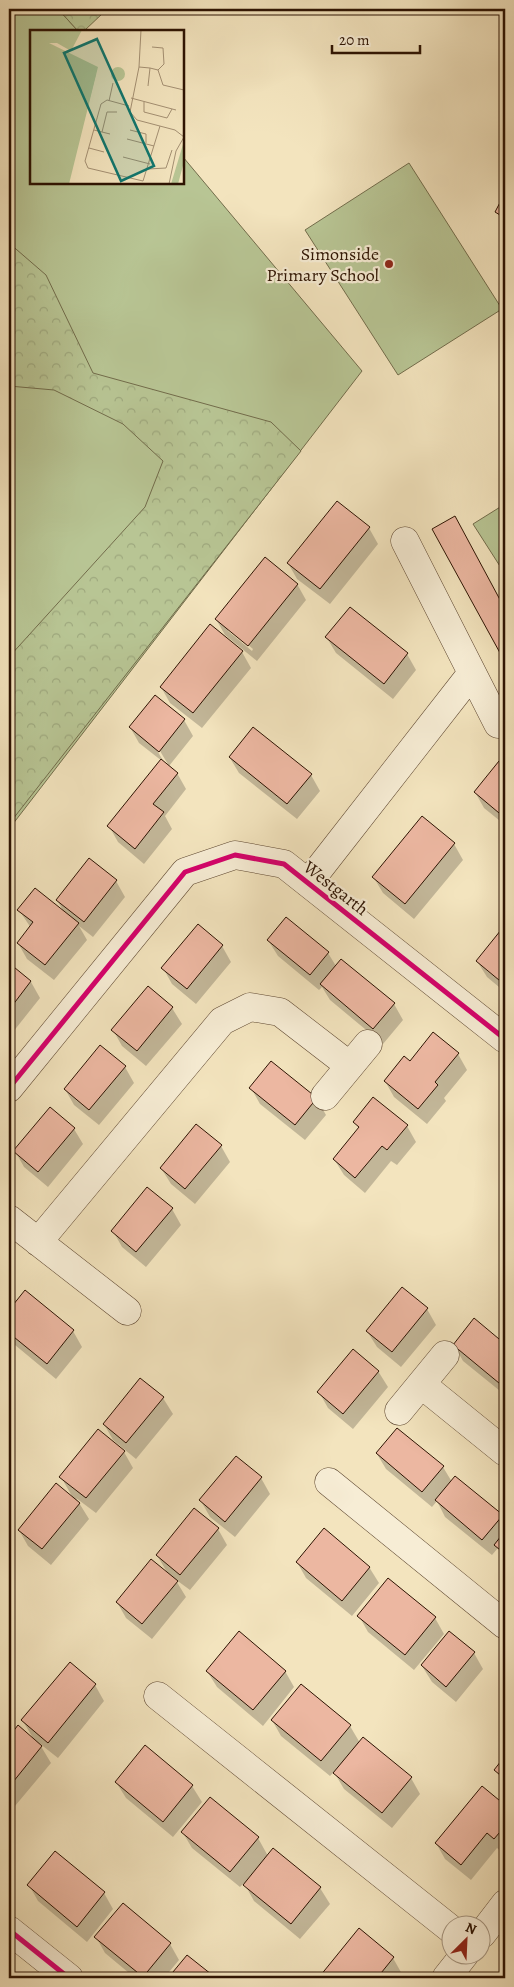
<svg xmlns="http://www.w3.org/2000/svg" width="514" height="1987" viewBox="0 0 514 1987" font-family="Alegreya,serif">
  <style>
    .green { fill: #b8c594; stroke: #726c4b }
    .forest { fill: url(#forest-crowns); stroke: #726c4b }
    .shadow { fill: #0003; fill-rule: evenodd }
    .building { fill: #ecb7a1; stroke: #2d1302 }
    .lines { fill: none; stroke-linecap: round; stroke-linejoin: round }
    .minor-casing { stroke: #5e4731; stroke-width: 29 }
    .minor { stroke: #f7edd5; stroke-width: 28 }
    .cycleway-casing { stroke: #f7edd5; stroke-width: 8 }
    .cycleway { stroke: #d6006c; stroke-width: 5 }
    .poi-dot { fill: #8f2418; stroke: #f7edd5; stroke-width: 2 }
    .labels { text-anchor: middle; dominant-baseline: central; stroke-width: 4.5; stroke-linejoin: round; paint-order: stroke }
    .poi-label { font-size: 18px; fill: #2d1302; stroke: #f7edd5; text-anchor: end }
    .street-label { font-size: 18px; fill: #2d1302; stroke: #f7edd5 }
    .inset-road { fill: none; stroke: #a49073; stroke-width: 1 }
    .view { fill: #0f766e; fill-opacity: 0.15; stroke: #0f766e; stroke-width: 2.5 }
    .inset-edge { fill: none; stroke: #2d1302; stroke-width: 2.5 }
  </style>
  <defs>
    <pattern id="forest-crowns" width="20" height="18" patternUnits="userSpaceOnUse" patternTransform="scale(1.25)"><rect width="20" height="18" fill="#b8c594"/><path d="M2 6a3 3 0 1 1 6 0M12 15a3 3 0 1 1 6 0" fill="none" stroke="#9ea87e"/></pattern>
  </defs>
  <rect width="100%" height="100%" fill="#f3e4be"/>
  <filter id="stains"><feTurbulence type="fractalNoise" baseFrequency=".004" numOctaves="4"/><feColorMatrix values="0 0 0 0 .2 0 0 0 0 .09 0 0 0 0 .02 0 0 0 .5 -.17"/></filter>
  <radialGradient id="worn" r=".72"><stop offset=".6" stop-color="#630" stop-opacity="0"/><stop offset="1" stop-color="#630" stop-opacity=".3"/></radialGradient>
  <path class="green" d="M9 9H58L78 31H31V182H182L183 157 362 371 9 829Z
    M409 163 502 309 398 375 305 230Z
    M505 504V574L473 524Z"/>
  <path class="forest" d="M58 9H102L103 13 84 31H78Z
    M9 243 46 275 93 373 271 422 301 451 9 824V657L145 507 163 461 123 424 54 390 9 386Z"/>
  <path class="shadow" d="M505 196V227L497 212Z
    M369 528 378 544 330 604 297 579 288 563Z
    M297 584 306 600 257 661 225 635 216 619ZM228 628 253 649 252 651 228 631Z
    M350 608 407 654 416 670 393 699 336 653 327 638Z
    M242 652 251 668 202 728 170 703 161 687Z
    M155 696 184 720 193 736 169 766 157 746 155 747 165 764 177 773 186 789 165 816 172 829 144 864 118 842 109 826 162 761 139 743 130 727Z
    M230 758 311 775 320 791 297 819 239 773Z
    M499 763 505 767V825L484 808 475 792Z
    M454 844 463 860 414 919 383 893 374 878Z
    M90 860 116 881 125 897 93 937 79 926 87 940 54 980 27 959 18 943 31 928 19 910 65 914 57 900Z
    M505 927V992L487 977 477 961Z
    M268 940 328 953 336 966 394 1004 403 1020 383 1044 330 1000 322 987 319 990 278 956Z
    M222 946 231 962 196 1004 172 984 163 968Z
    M9 964 31 982 40 998 9 1037Z
    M172 1008 182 1024 146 1066 122 1046 113 1030Z
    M458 1054 467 1070 444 1098 446 1101 427 1124 394 1097 385 1081 410 1063Z
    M125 1067 134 1083 99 1125 74 1105 65 1089Z
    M251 1088 317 1099 326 1115 305 1140 260 1104Z
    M355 1122 407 1126 416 1142 397 1165 391 1161 365 1193 344 1175 334 1159 359 1129Z
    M74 1129 83 1144 48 1187 24 1167 15 1151Z
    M221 1146 230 1162 195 1204 171 1184 161 1168Z
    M172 1209 181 1225 146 1267 122 1247 113 1231Z
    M26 1292 73 1331 82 1347 56 1379 9 1340V1312Z
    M427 1309 436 1325 401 1367 377 1347 367 1331Z
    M474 1320 505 1345V1395L463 1361 454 1345Z
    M378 1371 388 1387 353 1429 328 1408 319 1392Z
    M141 1380 163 1398 173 1414 136 1459 113 1440 104 1424Z
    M124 1452 133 1468 96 1513 76 1498 89 1519 51 1565 28 1546 19 1530 73 1498 61 1477Z
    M377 1454 443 1467 452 1482 502 1515 505 1520V1561L498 1548 492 1555 445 1517 437 1501 432 1507 386 1469Z
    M236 1458 261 1478 270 1494 235 1537 210 1517 201 1501Z
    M218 1529 227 1545 190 1590 175 1579 186 1597 152 1639 126 1618 117 1602 168 1574 157 1555Z
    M297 1562 369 1567 379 1583 352 1616 306 1578Z
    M359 1616 435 1618 444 1634 414 1670 368 1632Z
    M474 1653 483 1669 456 1702 432 1682 422 1666Z
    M70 1664 95 1685 104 1701 58 1758 39 1743 51 1763 15 1806 9 1800V1739L18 1727 34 1740 23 1721Z
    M207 1671H285L294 1687 263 1726 217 1687Z
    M272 1720 350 1726 360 1743 411 1778 420 1794 392 1828 344 1789 334 1772 330 1776 281 1736Z
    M145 1747 192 1786 202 1802 173 1837 126 1798 116 1782Z
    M505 1758V1786L496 1770Z
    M482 1787 505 1806V1852L504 1854 497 1848 471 1880 445 1859 436 1843Z
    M183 1833 258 1838 268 1856 274 1850 320 1888 330 1904 300 1939 254 1901 244 1883 240 1887 192 1848Z
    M29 1885 104 1893 113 1909 87 1942 38 1901Z
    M96 1937 170 1944 179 1960 164 1978H135L105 1953Z
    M393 1958 402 1974 399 1978H323L321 1976Z
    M505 1972V1978H500Z"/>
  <path class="building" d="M505 193V218L495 212Z
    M337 501 370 527 320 589 287 563Z
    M455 516 505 609V662L432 529Z
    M265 557 298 584 248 646 215 619Z
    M350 607 408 653 384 684 325 637Z
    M210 624 243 651 193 713 160 687Z
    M155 695 185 719 159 752 129 727Z
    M253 727 312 774 287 804 229 757Z
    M161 759 178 773 153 804 164 812 135 849 107 826Z
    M499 761 505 766V818L474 792Z
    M422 816 455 843 405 904 372 877Z
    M89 858 117 880 84 922 56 900Z
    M35 888 79 923 45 965 17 943 33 922 17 910Z
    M286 917 329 952 310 975 267 940Z
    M198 924 223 945 187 989 161 968Z
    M505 925V985L476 961Z
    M341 959 395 1003 373 1029 320 984Z
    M9 963 31 981 9 1010Z
    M148 986 173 1007 137 1051 111 1030Z
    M433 1032 459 1053 435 1082 438 1085 418 1109 384 1081 404 1056 410 1061Z
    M100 1045 126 1066 89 1110 64 1089Z
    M271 1061 317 1098 295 1125 249 1088Z
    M373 1097 408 1125 387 1150 382 1146 355 1178 333 1159 359 1127 353 1122Z
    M50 1107 75 1128 38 1172 13 1151Z
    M196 1124 222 1145 185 1189 160 1168Z
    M147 1187 173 1208 136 1252 111 1231Z
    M402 1287 428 1308 392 1352 366 1331Z
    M25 1290 74 1330 47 1364 9 1333V1310Z
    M474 1318 505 1344V1388L453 1345Z
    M353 1349 379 1371 343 1414 317 1392Z
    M140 1378 164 1397 126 1443 103 1424Z
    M397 1428 444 1466 422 1492 376 1453Z
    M98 1429 125 1451 86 1498 59 1477Z
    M236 1456 262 1477 225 1522 199 1500Z
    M455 1476 503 1515 482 1540 435 1500Z
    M56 1483 80 1503 42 1549 18 1530Z
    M194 1508 219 1528 180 1575 156 1555Z
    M324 1528 370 1567 342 1601 296 1562Z
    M505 1531V1554L494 1545Z
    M151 1559 178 1581 142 1624 116 1602Z
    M388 1578 436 1617 405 1655 357 1616Z
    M239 1631 286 1671 253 1710 206 1671Z
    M449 1631 475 1652 446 1687 421 1665Z
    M70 1662 96 1684 48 1743 21 1720Z
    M301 1684 351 1725 321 1761 271 1720Z
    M18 1725 42 1746 9 1787V1737Z
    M363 1737 412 1777 382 1813 333 1773Z
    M145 1745 193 1785 163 1822 115 1782Z
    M505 1756V1779L494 1770Z
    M482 1786 505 1805V1826L494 1839 487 1833 461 1865 435 1843Z
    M210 1797 259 1837 230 1872 181 1832Z
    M273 1848 321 1887 291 1924 243 1885Z
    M55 1851 105 1892 77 1927 27 1885Z
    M123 1903 171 1943 143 1977 94 1937Z
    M359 1928 394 1957 377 1978H323L320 1976Z
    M187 1955 216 1978H168Z"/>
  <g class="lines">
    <defs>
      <path id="minor" d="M405 541 498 724
        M308 883 472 673
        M9 1088 185 872 235 855 284 864 505 1039
        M325 1096 368 1044
        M9 1219 127 1311
        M38 1242 222 1021 250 1007 280 1012 350 1066
        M421 1384 505 1452
        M399 1411 445 1355
        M329 1482 505 1625
        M158 1696 452 1930
        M9 1930 69 1978
        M482 1934 505 1904
        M446 1978 465 1954"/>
    </defs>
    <use href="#minor" class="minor-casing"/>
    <use href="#minor" class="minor"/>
    <defs>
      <path id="cycleway" d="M9 1088 185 872 235 855 284 864 505 1039
        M9 1930 69 1978"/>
    </defs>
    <use href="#cycleway" class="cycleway-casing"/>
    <use href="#cycleway" class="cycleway"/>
  </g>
  <circle class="poi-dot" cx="389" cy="264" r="5"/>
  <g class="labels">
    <g class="poi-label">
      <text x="379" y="254">Simonside<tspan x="379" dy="21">Primary School</tspan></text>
    </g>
    <g class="street-label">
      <text transform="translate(336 888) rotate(38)">Westgarth</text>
    </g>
  </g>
  <g transform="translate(30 30)">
    <rect width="154" height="154" fill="#f3e4be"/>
    <path d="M0 0H52L41 21 27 13H19L68 37 39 154H0ZM81 44a7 7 0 1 1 14 0a7 7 0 1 1-14 0Z" fill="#b8c594"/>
    <path d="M21 32 51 44H66L38 154H29L31 126 58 48H44L34 86H29L36 50 25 42ZM10 64 23 67 14 85 8 83ZM154 111V132L148 154H141ZM14 116H19L18 154H13L9 135Z" fill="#b8c594"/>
    <path class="inset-road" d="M111 0 109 37 100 82 107 90 145 100 154 107M122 17 133 18 134 34 128 40M109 37 120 38 118 56M120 38 128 40 133 55 154 60M101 68 146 80M79 71 83 53M114 72V82L137 88 142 79M99 76 77 70 71 74 55 131 58 138 113 151 130 96M64 100 80 104M100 100 116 104V113M72 102 77 82H87M97 109 124 116M59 118 74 122M93 127 120 134M118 139 136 138 142 120M139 154 146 121 154 107"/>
    <path class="view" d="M67 9 124 136 91 151 34 23Z"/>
    <rect width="154" height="154" class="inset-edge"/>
  </g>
  <rect width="514" height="1987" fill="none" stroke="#f3e4be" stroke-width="30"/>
  <rect x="10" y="10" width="494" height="1967" fill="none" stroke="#2d1302" stroke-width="2.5"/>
  <rect x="15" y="15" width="484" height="1957" fill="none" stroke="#2d1302"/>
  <g transform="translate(466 1940) rotate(24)"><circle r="24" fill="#f7edd5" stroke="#a69681"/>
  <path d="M0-4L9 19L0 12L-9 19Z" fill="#8f2418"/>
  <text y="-8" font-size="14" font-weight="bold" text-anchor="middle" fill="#2d1302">N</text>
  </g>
  <path d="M332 45v8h88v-8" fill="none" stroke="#2d1302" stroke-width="2.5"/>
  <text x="339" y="45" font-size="15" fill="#2d1302" stroke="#f7edd5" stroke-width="4" paint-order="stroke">20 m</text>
  <rect width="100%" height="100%" filter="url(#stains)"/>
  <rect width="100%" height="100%" fill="url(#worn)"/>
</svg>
